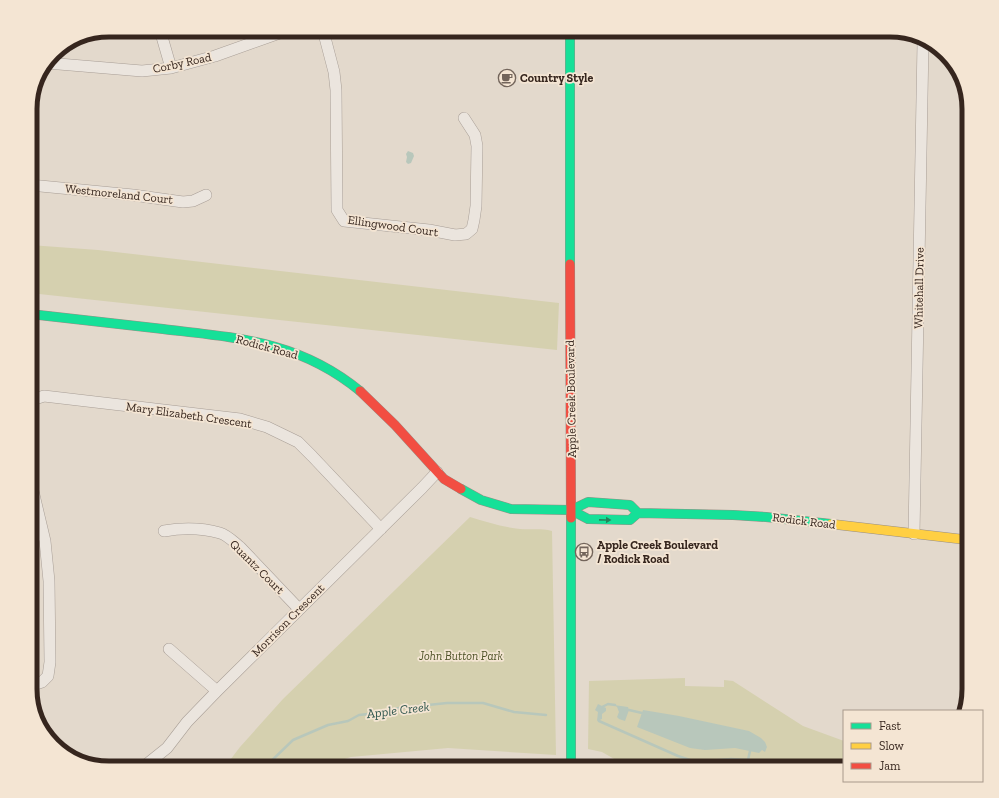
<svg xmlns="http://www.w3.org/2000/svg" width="999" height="798" viewBox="0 0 999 798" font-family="'Zilla Slab',serif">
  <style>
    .green { fill: #d5d0af }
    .water { fill: #b8c7bb }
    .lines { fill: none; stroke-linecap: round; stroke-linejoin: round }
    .stream { stroke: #b8c7bb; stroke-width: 2.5 }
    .street-casing { stroke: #a89e96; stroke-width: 12 }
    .fast-casing { stroke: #988e85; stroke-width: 10 }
    .slow-casing { stroke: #988e85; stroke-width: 10 }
    .jam-casing { stroke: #988e85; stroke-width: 10 }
    .street { stroke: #ebe5de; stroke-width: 11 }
    .fast { stroke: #16e098; stroke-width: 9 }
    .slow { stroke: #ffcf43; stroke-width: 9 }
    .jam { stroke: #f24e42; stroke-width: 9 }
    .oneway { fill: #26835b }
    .labels { text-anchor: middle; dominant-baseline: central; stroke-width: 3.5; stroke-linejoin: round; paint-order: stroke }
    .street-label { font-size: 12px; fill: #36261e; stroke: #f4e5d3 }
    .poi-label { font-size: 12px; font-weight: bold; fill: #36261e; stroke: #f4e5d3; text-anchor: start }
    .park-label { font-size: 12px; font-style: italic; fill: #4d5126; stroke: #f4e5d3 }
    .water-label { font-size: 13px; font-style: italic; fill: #2e554d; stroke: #f4e5d3 }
    .rim { fill: none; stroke: #36261e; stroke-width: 5 }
  </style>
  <rect width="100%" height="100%" fill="#e3d9cc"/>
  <path class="green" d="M30 245 98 250 559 303 557 350 30 293Z
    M470 517C486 522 503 527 520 529 531 530 541 528 552 531L556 755 448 748 351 757 317 768H224L240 747 283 699Z
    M685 678V686L724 687V680L733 681 803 726 844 741V768H630L602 752 588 749 589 681Z"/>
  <path class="water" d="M408 151 413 153 414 156 411 163 408 164 406 162 407 157 406 154Z
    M598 704 606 708V711L602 714V719L597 721 598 712 595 710Z
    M614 705 628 707 629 710 625 721 619 719 617 717 619 712 617 707Z
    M643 710 679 716 749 731 761 738 765 742 767 747 765 752 762 750 759 753 735 748 705 750 690 748 637 727Z"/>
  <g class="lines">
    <path class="stream" d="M602 707 608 704 615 705
      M629 710 642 713
      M599 721 678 756 696 762 731 759 748 760 764 768
      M748 760 750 751
      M264 768 293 740 328 725 348 721 359 715 377 713 399 708 447 703H483L514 712 546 715"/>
    <defs>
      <path id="street" d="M160 30 171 68
        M323 30 334 72 336 90 337 210 344 221 429 230 455 235 466 234 472 229 474 220 476 206 477 146 475 135 464 118
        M47 63 142 71 171 68 215 56 288 30
        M30 185 133 195 183 202 193 201 206 195
        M30 402 32 400 44 396 240 419 267 427 298 442 312 456 381 529
        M164 531C181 528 202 528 220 533 227 535 234 542 240 547L299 609
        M914 534 923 43
        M169 649 217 691
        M30 686 42 682 48 676 50 662 49 581 45 541 30 478
        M142 768 167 748 187 722 217 691 422 488 437 472"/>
      <path id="fast" d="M570 30V264
        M30 314C74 319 119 324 163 329 239 338 299 341 360 391
        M461 489 481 500 511 509 571 510 588 502 630 505 638 513
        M571 510 588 519 630 520 638 513 733 515 766 517 831 524
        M571 768V518"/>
      <path id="slow" d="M831 524 969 540"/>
      <path id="jam" d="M570 264 571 518
        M360 391 395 425 444 479 461 489"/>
    </defs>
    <use href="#street" class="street-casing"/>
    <use href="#fast" class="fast-casing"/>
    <use href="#slow" class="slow-casing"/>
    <use href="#jam" class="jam-casing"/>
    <use href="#street" class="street"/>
    <use href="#fast" class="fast"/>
    <use href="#slow" class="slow"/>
    <use href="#jam" class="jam"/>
  </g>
  <defs><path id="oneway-solid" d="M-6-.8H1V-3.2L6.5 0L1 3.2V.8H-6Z"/></defs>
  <use class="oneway" href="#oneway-solid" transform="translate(605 520) rotate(1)"/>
  <defs>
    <symbol id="cafe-ring" viewBox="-11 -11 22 22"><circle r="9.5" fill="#f4e5d3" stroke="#73655b" stroke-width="1.5"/><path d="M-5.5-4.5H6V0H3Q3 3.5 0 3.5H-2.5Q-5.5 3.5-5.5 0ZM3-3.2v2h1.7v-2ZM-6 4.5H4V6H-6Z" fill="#73655b"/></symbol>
    <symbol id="bus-ring" viewBox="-11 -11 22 22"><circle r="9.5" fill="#f4e5d3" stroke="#73655b" stroke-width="1.5"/><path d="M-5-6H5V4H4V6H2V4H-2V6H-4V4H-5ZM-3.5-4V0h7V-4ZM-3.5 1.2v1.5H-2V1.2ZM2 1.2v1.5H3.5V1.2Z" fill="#73655b"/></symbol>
  </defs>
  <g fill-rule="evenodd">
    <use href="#cafe-ring" x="497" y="68" width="20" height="20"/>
    <use href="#bus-ring" x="574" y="542" width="20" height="20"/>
  </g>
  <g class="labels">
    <g class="street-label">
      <text transform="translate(182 63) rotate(-12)">Corby Road</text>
      <text transform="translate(119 194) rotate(6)">Westmoreland Court</text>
      <text transform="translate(393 226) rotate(8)">Ellingwood Court</text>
      <text transform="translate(919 288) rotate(-89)">Whitehall Drive</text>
      <text transform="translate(267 347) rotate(15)">Rodick Road</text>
      <text transform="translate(571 399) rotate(-91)">Apple Creek Boulevard</text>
      <text transform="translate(189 415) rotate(8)">Mary Elizabeth Crescent</text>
      <text transform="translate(804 521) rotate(7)">Rodick Road</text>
      <text transform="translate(257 567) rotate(45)">Quantz Court</text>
      <text transform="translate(288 620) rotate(-45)">Morrison Crescent</text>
    </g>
    <g class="poi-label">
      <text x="520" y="78">Country Style</text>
      <text x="597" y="545">Apple Creek Boulevard<tspan x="597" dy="14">/ Rodick Road</tspan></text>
    </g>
    <g class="park-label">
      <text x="461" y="656">John Button Park</text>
    </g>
    <g class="water-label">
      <text transform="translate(398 710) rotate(-7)">Apple Creek</text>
    </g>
  </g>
  <path d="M0 0H999V798H0ZM109 37H890A72 72 0 0 1 962 109V689A72 72 0 0 1 890 761H109A72 72 0 0 1 37 689V109A72 72 0 0 1 109 37Z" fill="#f4e5d3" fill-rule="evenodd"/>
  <path class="rim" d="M109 37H890A72 72 0 0 1 962 109V689A72 72 0 0 1 890 761H109A72 72 0 0 1 37 689V109A72 72 0 0 1 109 37Z"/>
  <rect x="843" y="710" width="140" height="72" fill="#f4e5d3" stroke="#a8998b"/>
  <rect x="851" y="723" width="20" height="6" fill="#16e098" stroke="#a8998b"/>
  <text x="879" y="730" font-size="12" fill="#36261e">Fast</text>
  <rect x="851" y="743" width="20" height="6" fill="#ffcf43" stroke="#a8998b"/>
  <text x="879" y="750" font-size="12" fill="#36261e">Slow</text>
  <rect x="851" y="763" width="20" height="6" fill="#f24e42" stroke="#a8998b"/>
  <text x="879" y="770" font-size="12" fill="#36261e">Jam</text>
</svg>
